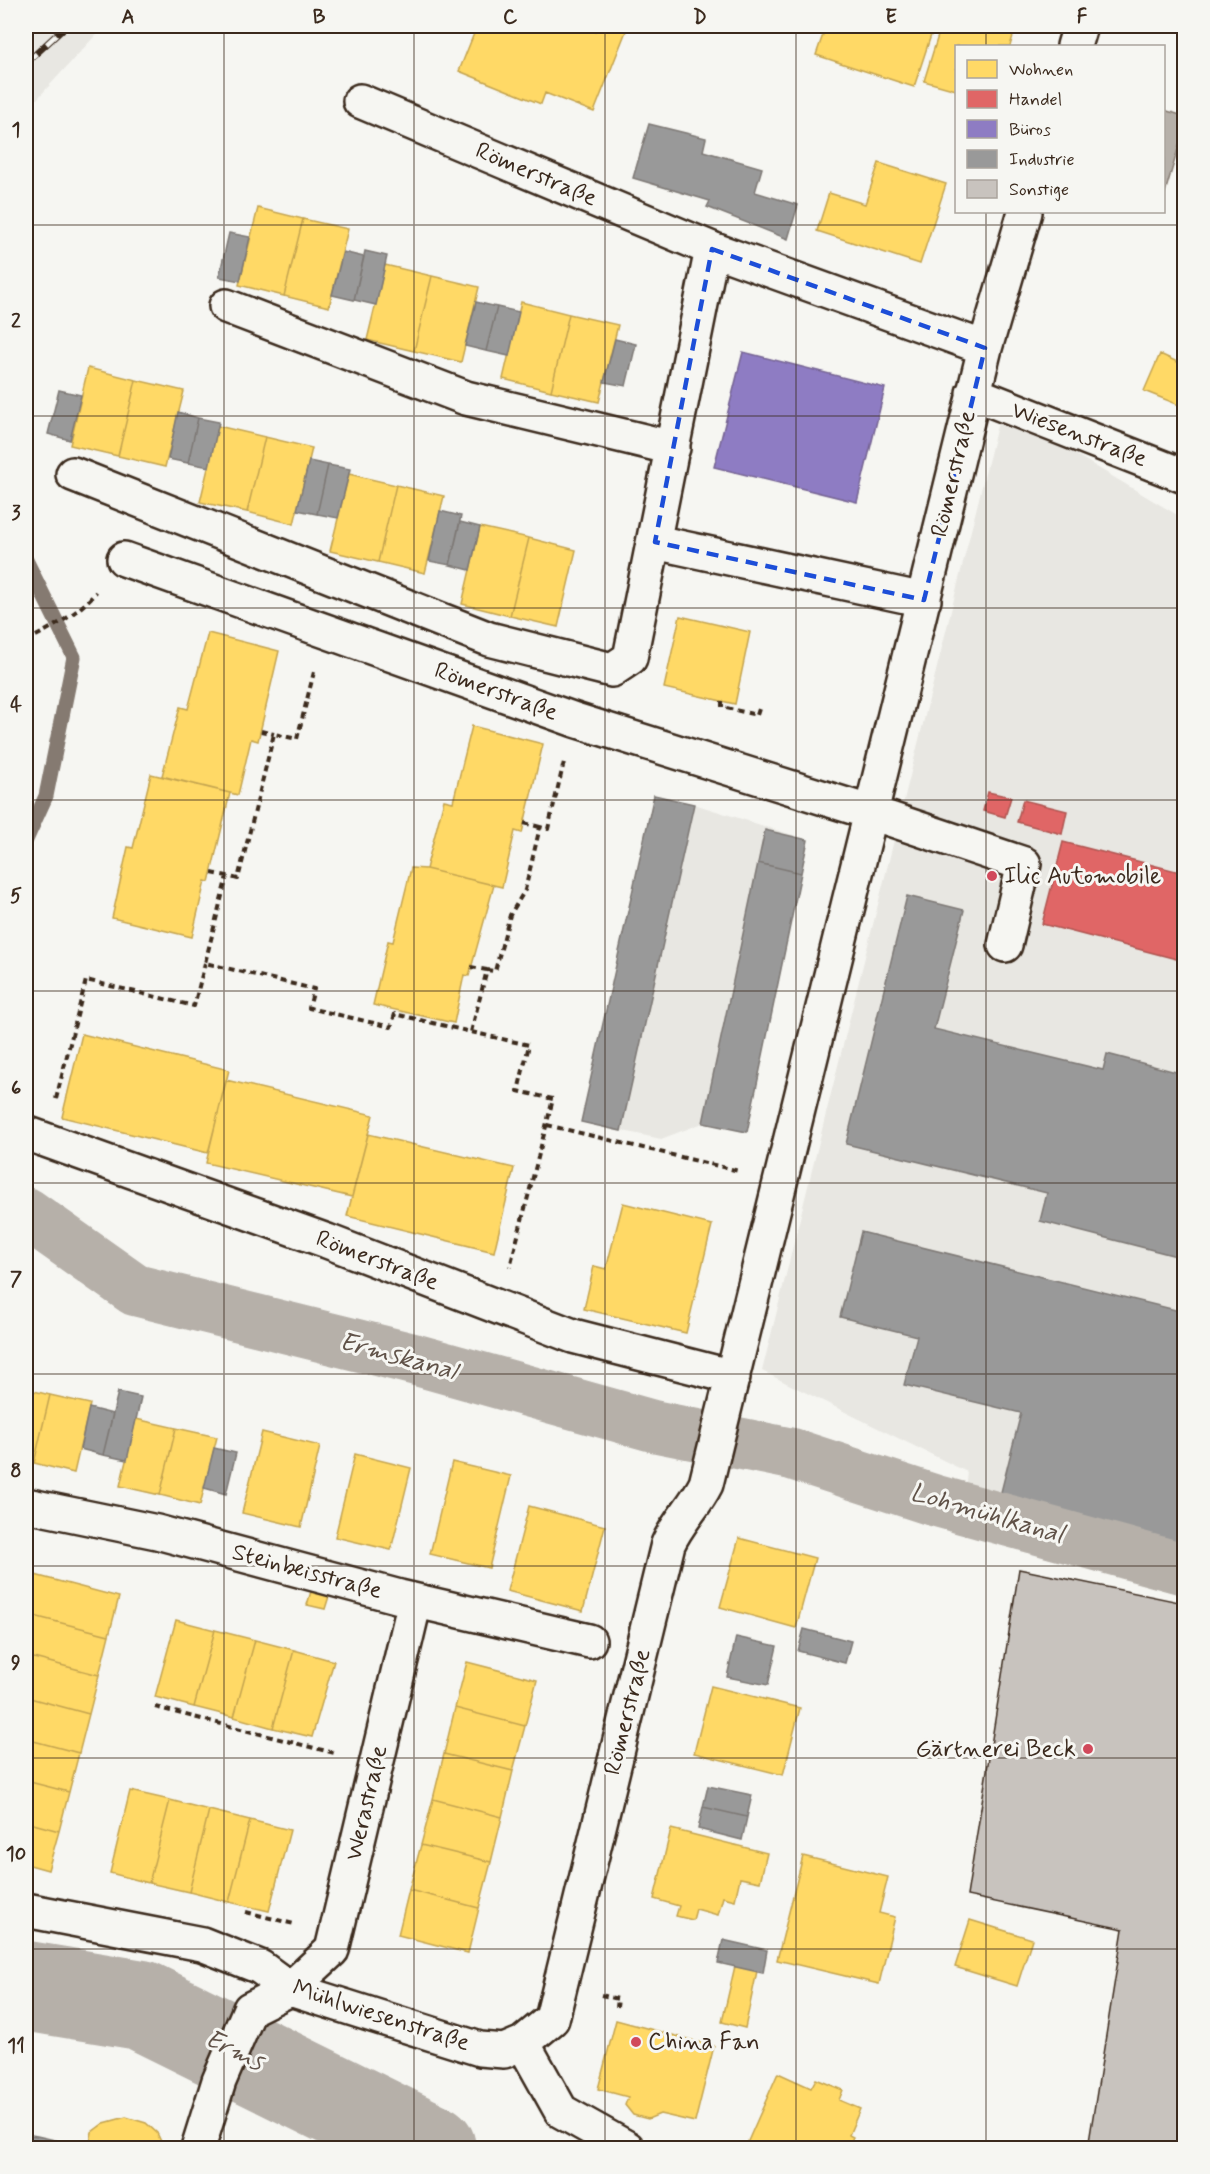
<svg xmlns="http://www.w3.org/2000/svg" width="1210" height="2174" viewBox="0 0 1210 2174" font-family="Mynerve,sans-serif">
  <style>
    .built { fill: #e8e7e2 }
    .water { fill: #b6b0a9; stroke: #857a71; stroke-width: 1.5 }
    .homes { fill: #ffd966; stroke: #c4a450; stroke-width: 1.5 }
    .shops { fill: #e06666; stroke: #ae5450; stroke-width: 1.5 }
    .offices { fill: #8e7cc3; stroke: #756392; stroke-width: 1.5 }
    .industry { fill: #999; stroke: #7d7874; stroke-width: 1.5 }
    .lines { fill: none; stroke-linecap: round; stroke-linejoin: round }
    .stream { stroke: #857a71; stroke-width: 15 }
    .canal { stroke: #b6b0a9; stroke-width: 52 }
    .river { stroke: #b6b0a9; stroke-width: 90 }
    .building { fill: #c8c3be; stroke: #3b2a1e; stroke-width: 1.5 }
    .minor-casing { stroke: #3b2a1e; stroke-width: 38 }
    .path { stroke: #3b2a1e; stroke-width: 4; stroke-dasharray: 6 4.5; stroke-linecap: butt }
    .minor { stroke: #f6f6f2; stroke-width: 33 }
    .rail-casing { stroke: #3b2a1e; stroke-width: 7 }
    .rail { stroke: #f6f6f2; stroke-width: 4.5; stroke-dasharray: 14; stroke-linecap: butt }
    .marked { fill: none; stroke: #1d4ed8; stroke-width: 4.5; stroke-dasharray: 12 8; stroke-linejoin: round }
    .grid { fill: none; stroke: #3b2a1e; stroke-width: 1.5; stroke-opacity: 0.55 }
    .poi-dot { fill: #d1495b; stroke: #f6f6f2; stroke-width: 2 }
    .labels { text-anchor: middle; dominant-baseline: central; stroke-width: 6; stroke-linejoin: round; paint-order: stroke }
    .street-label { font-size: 24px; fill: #3b2a1e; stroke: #f6f6f2 }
    .poi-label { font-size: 24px; fill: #3b2a1e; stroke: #f6f6f2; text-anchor: start }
    .water-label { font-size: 26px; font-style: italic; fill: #605248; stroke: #f6f6f2 }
    .neatline { fill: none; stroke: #3b2a1e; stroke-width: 2 }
    .grid-label { font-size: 20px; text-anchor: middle; font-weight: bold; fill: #3b2a1e }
  </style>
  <rect width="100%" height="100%" fill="#f6f6f2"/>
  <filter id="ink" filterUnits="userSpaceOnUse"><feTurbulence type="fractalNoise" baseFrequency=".0167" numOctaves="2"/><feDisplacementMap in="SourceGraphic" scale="12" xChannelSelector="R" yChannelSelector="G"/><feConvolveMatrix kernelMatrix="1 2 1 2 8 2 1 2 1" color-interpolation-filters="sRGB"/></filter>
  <g filter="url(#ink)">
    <path class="built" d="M26 26H104L26 111Z
      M1001 410 1184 519V1561L1140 1551 1134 1575 1000 1539 1006 1512 964 1499 967 1472 762 1371Z
      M654 795 694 804 808 840 747 1132 703 1123 661 1139 581 1122Z"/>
    <path class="water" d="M1164 110 1184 116V129L1164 196Z"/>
    <path class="homes" d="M477 26H580L595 31 598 26H628L594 112 545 93 541 104 459 71Z
      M826 26H934L914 87 816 55Z
      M941 26H1016L1010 46H956V90L924 81Z
      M879 163 946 184 920 264 817 231 829 193 865 204Z
      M258 208 303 219 284 296 239 285Z
      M303 219 348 229 329 307 284 296Z
      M385 265 432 276 414 351 367 340Z
      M432 276 479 287 461 362 414 351Z
      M521 302 569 314 551 391 503 379Z
      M569 314 618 325 599 402 551 391Z
      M1160 354 1184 365V407L1144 391Z
      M88 368 136 380 118 456 70 445Z
      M136 380 184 391 165 467 118 456Z
      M218 426 265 437 247 512 200 502Z
      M265 437 312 448 294 524 247 512Z
      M349 474 396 485 378 562 330 551Z
      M396 485 444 496 425 573 378 562Z
      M480 527 529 538 510 616 462 604Z
      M529 538 576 550 558 627 510 616Z
      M680 616 750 632 735 704 664 688Z
      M208 633 279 651 258 741 251 739 238 795 162 776 180 707 188 709Z
      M472 726 543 744 522 833 515 831 502 887 426 869 444 800 453 802Z
      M151 774 230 793 209 882 205 881 192 937 112 918 128 847 133 848Z
      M411 868 426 869 494 885 469 976 464 975 454 1023 373 1005 388 941 393 942Z
      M82 1034 229 1070 208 1153 62 1117Z
      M226 1080 373 1115 352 1197 206 1163Z
      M368 1134 514 1168 494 1252 347 1216Z
      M623 1203 712 1225 686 1333 584 1309 594 1266 606 1269Z
      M26 1389 50 1395 34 1463 26 1461Z
      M50 1395 90 1404 74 1473 34 1463Z
      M136 1419 176 1428 160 1495 120 1486Z
      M176 1428 217 1437 200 1505 160 1495Z
      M262 1432 320 1446 301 1527 242 1513Z
      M355 1454 411 1468 391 1550 335 1537Z
      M452 1462 511 1476 489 1568 430 1554Z
      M529 1506 605 1526 583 1611 507 1591Z
      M739 1538 815 1558 796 1628 720 1607Z
      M35 1575 119 1597 109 1635 26 1614Z
      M312 1588 330 1593 325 1609 307 1605Z
      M26 1614 109 1635 99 1675 26 1656Z
      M176 1620 215 1630 194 1707 155 1697Z
      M215 1630 255 1640 234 1717 194 1707Z
      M255 1640 294 1650 273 1728 234 1717Z
      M294 1650 334 1661 312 1737 273 1728Z
      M26 1656 99 1675 89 1714 26 1697Z
      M467 1662 537 1680 525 1726 455 1708Z
      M711 1686 800 1708 783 1775 694 1753Z
      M26 1697 89 1714 79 1753 26 1739Z
      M455 1708 525 1726 513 1771 444 1754Z
      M26 1739 79 1753 69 1792 26 1781Z
      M444 1754 513 1771 502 1817 433 1799Z
      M26 1781 69 1792 59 1831 26 1822Z
      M130 1791 170 1800 149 1883 110 1873Z
      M433 1799 502 1817 491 1862 421 1845Z
      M170 1800 209 1810 189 1892 149 1883Z
      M209 1810 250 1820 229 1902 189 1892Z
      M250 1820 290 1830 269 1911 229 1902Z
      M26 1822 59 1831 48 1870 26 1864Z
      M671 1829 767 1853 760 1882 740 1878 735 1900 723 1897 718 1915 696 1909 693 1920 676 1916 679 1906 654 1899Z
      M421 1845 491 1862 479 1908 409 1890Z
      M803 1856 888 1877 879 1913 895 1917 879 1984 777 1960Z
      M409 1890 479 1908 468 1953 398 1935Z
      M970 1920 1032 1939 1017 1986 955 1967Z
      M735 1966 757 1971 745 2028 722 2022Z
      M616 2020 714 2046 695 2122 660 2114 648 2119 633 2115 625 2105 628 2097 598 2089Z
      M778 2073 811 2088 816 2079 843 2090 839 2100 860 2109 849 2135 853 2137 848 2148H745Z
      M126 2117 146 2123 157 2133 164 2148H89L92 2132 104 2123Z"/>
    <path class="shops" d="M988 792 1011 797 1005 817 983 811Z
      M1023 800 1067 811 1062 834 1017 822Z
      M1063 842 1184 873V961L1042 924Z"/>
    <path class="offices" d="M743 352 885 388 857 502 714 467Z"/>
    <path class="industry" d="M649 124 706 138 703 151 762 168 755 192 798 205 788 239 707 207 710 201 633 178Z
      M229 233 250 237 240 281 219 277Z
      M365 251 387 256 376 305 354 300Z
      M343 252 364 257 354 300 332 295Z
      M476 302 497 307 486 351 465 346Z
      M497 307 519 312 509 356 486 351Z
      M615 339 636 344 626 386 604 382Z
      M59 390 81 395 70 440 48 434Z
      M178 412 198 418 188 463 168 459Z
      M198 418 219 422 209 467 188 463Z
      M309 461 328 465 317 514 297 510Z
      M328 465 350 469 338 518 317 514Z
      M440 511 461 516 450 565 429 561Z
      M460 522 480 527 470 570 450 565Z
      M654 795 694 804 621 1131 581 1122Z
      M765 830 808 840 801 873 758 863Z
      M758 863 801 873 747 1132 703 1123Z
      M907 896 964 910 934 1029 1103 1070 1107 1054 1184 1074V1258L1040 1221 1047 1193 846 1144Z
      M861 1232 1184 1312V1554L1130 1540 1124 1561 1038 1539 1044 1515 998 1504 1021 1413 904 1385 917 1336 840 1317Z
      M118 1392 141 1397 127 1460 103 1455Z
      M89 1408 113 1414 103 1455 80 1449Z
      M214 1448 236 1453 226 1494 204 1488Z
      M804 1629 851 1641 845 1663 798 1651Z
      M736 1637 777 1646 768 1685 727 1677Z
      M708 1786 752 1795 747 1817 703 1807Z
      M703 1807 747 1817 742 1840 698 1829Z
      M723 1940 767 1950 763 1973 718 1963Z
      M26 2134 37 2136 90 2148H26Z"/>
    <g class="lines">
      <path class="stream" d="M26 560 74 657 46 796 26 840"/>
      <path class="canal" d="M26 1213 135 1290 413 1359 653 1426 792 1454 933 1500 1184 1569"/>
      <path class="river" d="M26 1986 141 2005 431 2148"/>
    </g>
    <path class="building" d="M1019 1569 1184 1603V2148H1088L1123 1929 967 1896Z"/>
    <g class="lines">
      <defs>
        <path id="minor" d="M1074 46 1080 26
          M360 101 712 249 985 348
          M226 306 466 398 673 448
          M973 393 1184 476
          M73 474 489 639 612 670 630 658 712 249
          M655 542 924 600
          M124 559 575 720 872 813 1024 864 1005 945
          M26 1133 327 1241 573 1336 733 1377
          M26 1505 157 1532 400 1597 589 1641
          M26 1910 202 1944 260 1967 290 1989 480 2049 504 2051 523 2043 561 2111 627 2148
          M523 2043 552 2019 668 1544C678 1522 695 1506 706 1484L985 348 1025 212
          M198 2148 219 2081 250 2009 290 1989 332 1950 415 1601"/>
      </defs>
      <use href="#minor" class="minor-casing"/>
      <path class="path" d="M26 637 32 638C55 626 79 613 96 592
        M314 672 297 739 274 734 238 879 227 876 205 963 314 989 309 1008 391 1027 395 1014 471 1032 487 970 495 971 510 915 525 890 540 827 548 829 564 762
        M722 701V707L757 715 759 709
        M261 731 274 734
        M524 823 540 827
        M212 873 227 876
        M471 967 487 970
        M471 1032 529 1045 518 1091 553 1099 510 1267
        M56 1099 86 980 194 1006 205 963
        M547 1125 739 1171
        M155 1707 334 1753
        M246 1912 294 1924
        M601 1995 618 1999 617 2007"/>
      <use href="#minor" class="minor"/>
      <defs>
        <path id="rail" d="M26 28 28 26
          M26 63 66 26"/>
      </defs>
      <use href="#rail" class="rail-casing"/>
      <use href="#rail" class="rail"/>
    </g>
  </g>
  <path class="marked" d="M712 249 985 348 924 600 655 542Z"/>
  <path class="grid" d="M224 26V2148M414 26V2148M605 26V2148M796 26V2148M986 26V46M986 212V2148M26 225H1184M26 416H1184M26 608H1184M26 800H1184M26 991H1184M26 1183H1184M26 1374H1184M26 1566H1184M26 1758H1184M26 1949H1184"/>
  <g class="poi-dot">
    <circle cx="992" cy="876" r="6"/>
    <circle cx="1088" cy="1749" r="6"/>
    <circle cx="636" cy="2042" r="6"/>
  </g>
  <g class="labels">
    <g class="street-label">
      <text transform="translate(536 175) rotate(23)">Römerstraße</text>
      <text transform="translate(1079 435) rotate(21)">Wiesenstraße</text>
      <text transform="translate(954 474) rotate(-77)">Römerstraße</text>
      <text transform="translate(496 692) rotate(20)">Römerstraße</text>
      <text transform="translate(377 1261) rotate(21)">Römerstraße</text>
      <text transform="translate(307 1572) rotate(15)">Steinbeisstraße</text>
      <text transform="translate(628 1712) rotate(-76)">Römerstraße</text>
      <text transform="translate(367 1803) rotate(-77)">Werastraße</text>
      <text transform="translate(381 2016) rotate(18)">Mühlwiesenstraße</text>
    </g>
    <g class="poi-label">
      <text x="1004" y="876">Ilic Automobile</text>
      <text x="1076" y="1749" text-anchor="end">Gärtnerei Beck</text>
      <text x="648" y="2042">China Fan</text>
    </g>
    <g class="water-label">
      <text transform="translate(398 1357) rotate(15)">Ermskanal</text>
      <text transform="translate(987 1514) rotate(16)">Lohmühlkanal</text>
      <text transform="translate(234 2051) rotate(26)">Erms</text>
    </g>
  </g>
  <rect width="1210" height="2174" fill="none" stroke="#f6f6f2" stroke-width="66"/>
  <rect x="955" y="45" width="210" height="168" fill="#f6f6f2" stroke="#aba49d" stroke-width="1.5"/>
  <rect x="967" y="60" width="30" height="18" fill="#ffd966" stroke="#aba49d" stroke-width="1.5"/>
  <text x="1009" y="75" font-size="18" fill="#3b2a1e">Wohnen</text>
  <rect x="967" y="90" width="30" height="18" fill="#e06666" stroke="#aba49d" stroke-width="1.5"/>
  <text x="1009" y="105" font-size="18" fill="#3b2a1e">Handel</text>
  <rect x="967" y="120" width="30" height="18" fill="#8e7cc3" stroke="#aba49d" stroke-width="1.5"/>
  <text x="1009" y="135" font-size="18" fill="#3b2a1e">Büros</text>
  <rect x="967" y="150" width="30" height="18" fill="#999999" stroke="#aba49d" stroke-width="1.5"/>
  <text x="1009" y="165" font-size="18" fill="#3b2a1e">Industrie</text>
  <rect x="967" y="180" width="30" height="18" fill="#c8c3be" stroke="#aba49d" stroke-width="1.5"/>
  <text x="1009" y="195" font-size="18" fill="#3b2a1e">Sonstige</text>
  <rect x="33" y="33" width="1144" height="2108" class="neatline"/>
  <g class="grid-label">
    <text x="128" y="23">A</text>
    <text x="319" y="23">B</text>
    <text x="510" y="23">C</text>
    <text x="700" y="23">D</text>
    <text x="891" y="23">E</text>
    <text x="1082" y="23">F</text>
    <text x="16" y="136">1</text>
    <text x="16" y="327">2</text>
    <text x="16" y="519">3</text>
    <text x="16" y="711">4</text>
    <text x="16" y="902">5</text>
    <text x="16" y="1094">6</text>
    <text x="16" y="1285">7</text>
    <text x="16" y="1477">8</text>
    <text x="16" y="1669">9</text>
    <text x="16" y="1860">10</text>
    <text x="16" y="2052">11</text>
  </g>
</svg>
